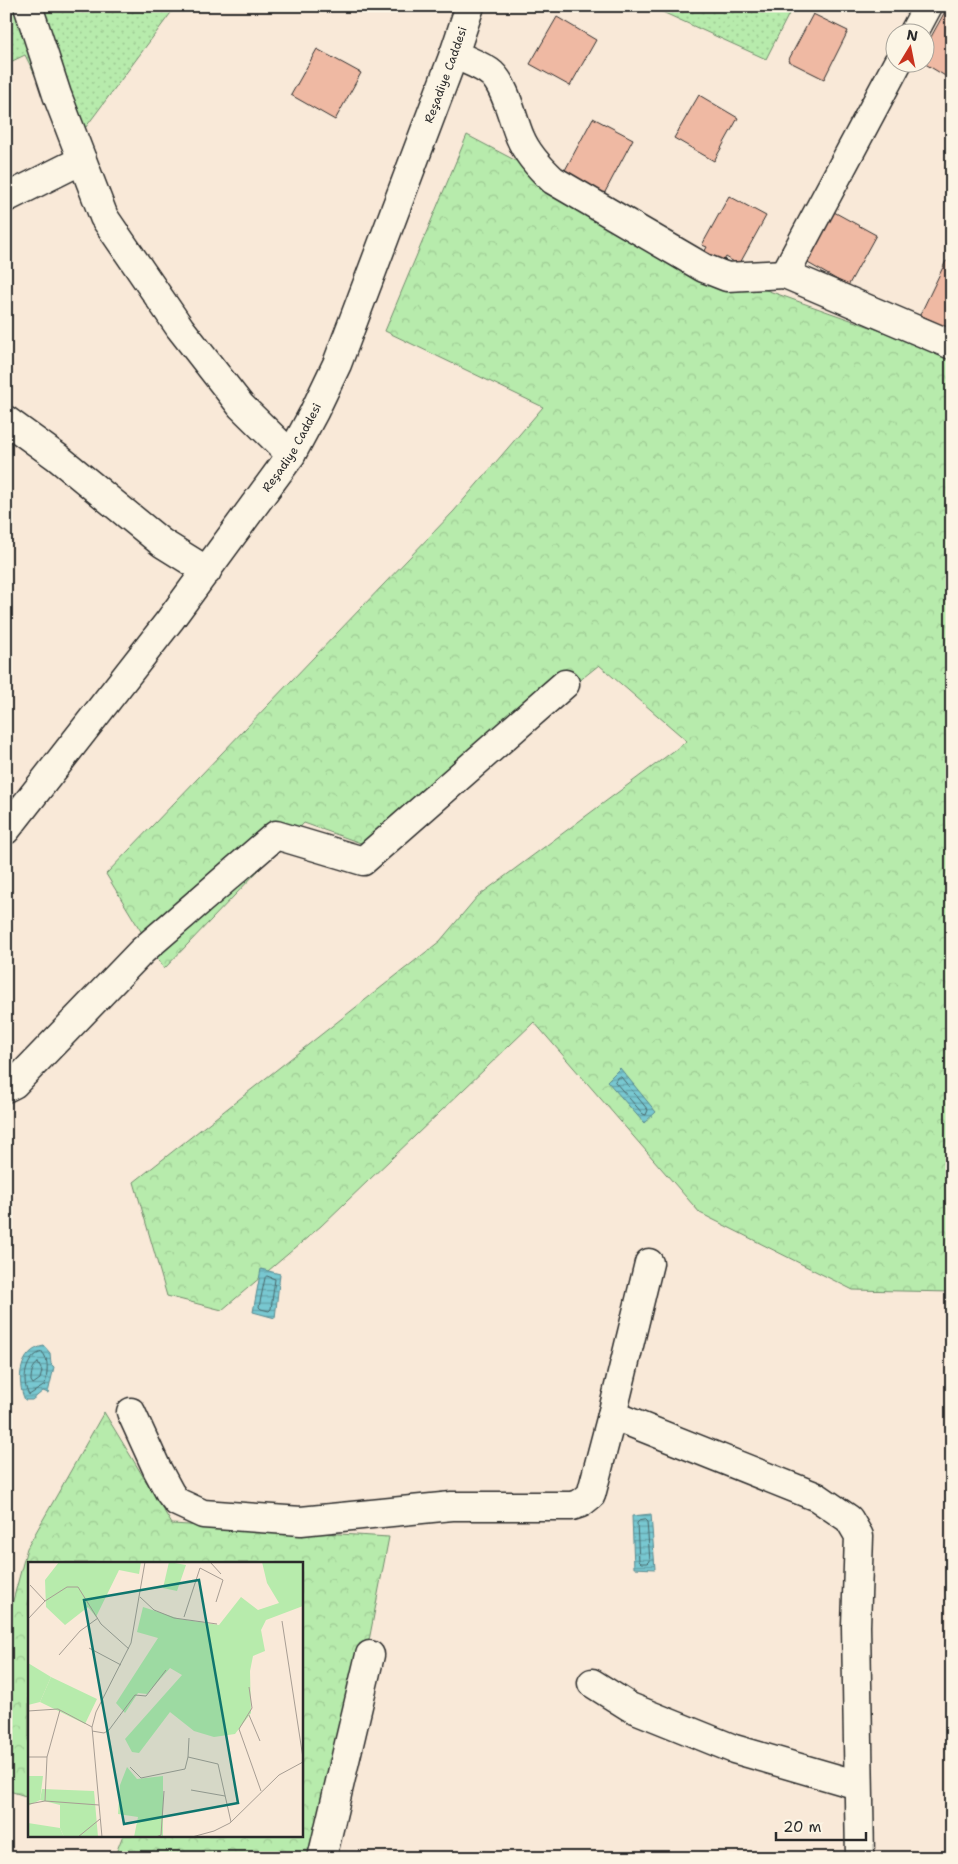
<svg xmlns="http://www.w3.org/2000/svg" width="958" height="1864" viewBox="0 0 958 1864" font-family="'Shantell Sans',sans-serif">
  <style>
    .grass { fill: url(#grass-dots); stroke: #718b6c }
    .forest { fill: url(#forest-crowns); stroke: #718b6c }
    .water { fill: url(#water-rules); stroke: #59898f }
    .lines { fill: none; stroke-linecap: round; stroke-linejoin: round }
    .shore { stroke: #4a6a6d; stroke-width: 1 }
    .building { fill: #efb9a3; stroke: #2b2b2b }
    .minor-casing { stroke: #2b2b2b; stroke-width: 31 }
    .minor { stroke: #fcf5e5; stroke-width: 28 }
    .labels { text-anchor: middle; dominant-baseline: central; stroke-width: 4; stroke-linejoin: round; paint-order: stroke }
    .street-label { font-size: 12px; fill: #2b2b2b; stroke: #fcf5e5 }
    .inset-road { fill: none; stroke: #a79d93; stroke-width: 1 }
    .view { fill: #0f766e; fill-opacity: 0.15; stroke: #0f766e; stroke-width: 2.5 }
    .inset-edge { fill: none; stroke: #2b2b2b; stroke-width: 2.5 }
  </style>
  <defs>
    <pattern id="grass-dots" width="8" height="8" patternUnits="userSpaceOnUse" patternTransform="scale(1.25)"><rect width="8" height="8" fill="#b7ebac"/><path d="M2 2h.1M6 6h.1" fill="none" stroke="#9eca94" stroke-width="1.8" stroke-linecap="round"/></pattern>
    <pattern id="forest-crowns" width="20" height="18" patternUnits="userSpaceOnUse" patternTransform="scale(1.25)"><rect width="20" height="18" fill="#b7ebac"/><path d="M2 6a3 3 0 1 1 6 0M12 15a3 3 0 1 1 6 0" fill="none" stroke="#9eca94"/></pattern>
    <pattern id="water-rules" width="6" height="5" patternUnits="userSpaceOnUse" patternTransform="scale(1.25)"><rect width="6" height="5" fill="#78c8d1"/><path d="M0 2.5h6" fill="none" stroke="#63a3aa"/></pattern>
  </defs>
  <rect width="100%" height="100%" fill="#f9e9d8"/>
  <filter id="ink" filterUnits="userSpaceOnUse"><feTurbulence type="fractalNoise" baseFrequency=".02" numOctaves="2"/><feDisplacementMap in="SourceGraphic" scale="10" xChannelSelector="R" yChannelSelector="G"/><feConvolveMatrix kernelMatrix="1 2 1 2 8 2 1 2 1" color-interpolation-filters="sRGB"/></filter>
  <g filter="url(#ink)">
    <path class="grass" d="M6 6H176L71 147 25 55 6 64Z
      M660 6H793L766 59 658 10Z"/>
    <path class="forest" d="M467 135 752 285 952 356V1292L853 1290 700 1213 534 1022 321 1226 222 1310 167 1296 134 1182 440 941 477 897 687 741 599 665 372 847 304 823 164 969 106 874 454 511 543 407 385 331Z
      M104 1412 172 1524 389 1537 327 1858H114L123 1835H301V1563H29V1797L6 1790V1627L27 1548Z"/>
    <path class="water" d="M620 1068 656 1112 644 1123 607 1081Z
      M261 1269 280 1274 275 1318 253 1312Z
      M44 1346 50 1353 51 1364 54 1367 48 1393 43 1391 32 1400H25C16 1381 19 1350 44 1346Z
      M651 1514 655 1569 634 1568 632 1516Z"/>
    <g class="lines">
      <path class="shore" d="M618 1077H621L648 1110 646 1115 643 1114 615 1082Z
        M267 1276 275 1279 271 1309 269 1311 261 1309 259 1307 265 1278Z
        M42 1352C50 1359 47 1375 45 1385L29 1395C21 1382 25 1356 42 1352Z
        M38 1363 42 1371 40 1379 33 1384 31 1381C31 1375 32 1366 38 1363Z
        M645 1520 647 1522 650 1561 648 1563H641L639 1561 637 1523 639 1521Z"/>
    </g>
    <path class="building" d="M948 6 952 8V80L922 62H926V46Z
      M813 14 848 31 824 79 788 61Z
      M557 17 596 40 570 86 530 64Z
      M317 49 361 73 335 120 291 95Z
      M699 95 738 118 714 161 674 138Z
      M593 118 633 139 604 194 564 172Z
      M729 196 766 216 739 265 726 257 720 267 702 256 707 247 702 245Z
      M834 212 876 235 848 286 806 262Z
      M946 261 952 263V330L920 315Z"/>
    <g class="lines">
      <defs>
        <g id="minor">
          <path d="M28 6 57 95 104 217 180 328 241 406 291 455"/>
          <path d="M914 32 928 6"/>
          <path d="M454 54C465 60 482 65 492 74 506 87 512 118 520 137 527 154 539 167 553 180L704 268 727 277 785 274 952 345"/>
          <path d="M6 198 82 160"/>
          <path d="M785 274 898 62"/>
          <path d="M6 420 57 457 162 543 207 571"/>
          <path id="s1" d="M6 830 170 620 291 455 314 412 337 364 454 54 470 6"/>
          <path d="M6 1088 14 1084 142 951 276 835 363 861 565 684"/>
          <path d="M131 1412 157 1469 170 1493 177 1502 203 1514 301 1521 452 1506H572L581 1503 591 1495 612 1415 817 1497 849 1519 859 1536 856 1626 860 1858"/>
          <path d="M612 1415 649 1263"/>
          <path d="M592 1683 630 1707 734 1749 858 1785"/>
          <path d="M322 1858 370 1655"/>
        </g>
      </defs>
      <use href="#minor" class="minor-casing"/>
      <use href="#minor" class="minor"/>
    </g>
  </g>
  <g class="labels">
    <g class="street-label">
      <text stroke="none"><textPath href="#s1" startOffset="882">Reşadiye Caddesi</textPath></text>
      <text stroke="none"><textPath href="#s1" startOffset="478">Reşadiye Caddesi</textPath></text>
    </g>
  </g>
  <g transform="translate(28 1562)">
    <rect width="275" height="275" fill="#f9e9d8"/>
    <path d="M31 0H113L111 12 91 8 68 55 60 45 37 63 18 45 17 18ZM141 0 158 3 149 29 135 26ZM23 115 69 137 57 162 12 140ZM14 227 66 229 70 275H36L32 266V243L12 238Z" fill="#b7ebac"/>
    <path d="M234 0H275V44L238 58 233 68 237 89 225 94 222 109 223 151 207 172 186 175 166 169 142 150 111 191 104 190 97 177 154 113 142 106 119 132 110 131 97 151 88 141 130 76 109 70 115 45 152 57 191 63 213 35 230 48 251 41 239 21ZM0 101 23 115 12 140 0 143ZM99 205 109 217 135 214V275H106L110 255 90 252 92 223ZM0 214H15L12 238 0 244ZM0 261 32 266 36 275H0Z" fill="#b7ebac"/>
    <path class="inset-road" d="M182 0 193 12M2 23 17 39 39 25H50L73 62 101 87M112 35 126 48 146 56 189 62M156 55 172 6 195 18 188 40M0 57 17 39M254 59 275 196M61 86 93 103M31 93 52 69 70 56M221 125 224 146 211 167 233 229M0 149 30 147 64 165M221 153 232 179M64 169 76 171 81 168 107 133 118 134 138 108M0 195H19L32 148M19 195 17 239 71 243M160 195 161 176M102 205 113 216 157 207 160 195 190 202 203 260M163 228 197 234M1 242 17 239M50 275 72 257M74 275 64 165 68 150 103 81 117 0M128 275 133 273 136 229M164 275 186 269 202 261 251 213 275 200"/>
    <path class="view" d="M171 18 210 241 96 262 56 38Z"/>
    <rect width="275" height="275" class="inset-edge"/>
  </g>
  <rect width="958" height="1864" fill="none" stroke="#fcf5e5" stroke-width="25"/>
  <rect x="12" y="12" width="933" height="1839" fill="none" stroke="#2b2b2b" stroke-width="2" filter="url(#ink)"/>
  <g transform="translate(910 48) rotate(10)"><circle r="24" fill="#fcf5e5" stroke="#a8a49b"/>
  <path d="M0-4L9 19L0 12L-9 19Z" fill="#c8321e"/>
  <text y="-8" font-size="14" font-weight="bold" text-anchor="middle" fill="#2b2b2b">N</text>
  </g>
  <path d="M776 1832v8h90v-8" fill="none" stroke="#2b2b2b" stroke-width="2.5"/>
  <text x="783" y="1832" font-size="15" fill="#2b2b2b" stroke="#fcf5e5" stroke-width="4" paint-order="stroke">20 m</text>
</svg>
